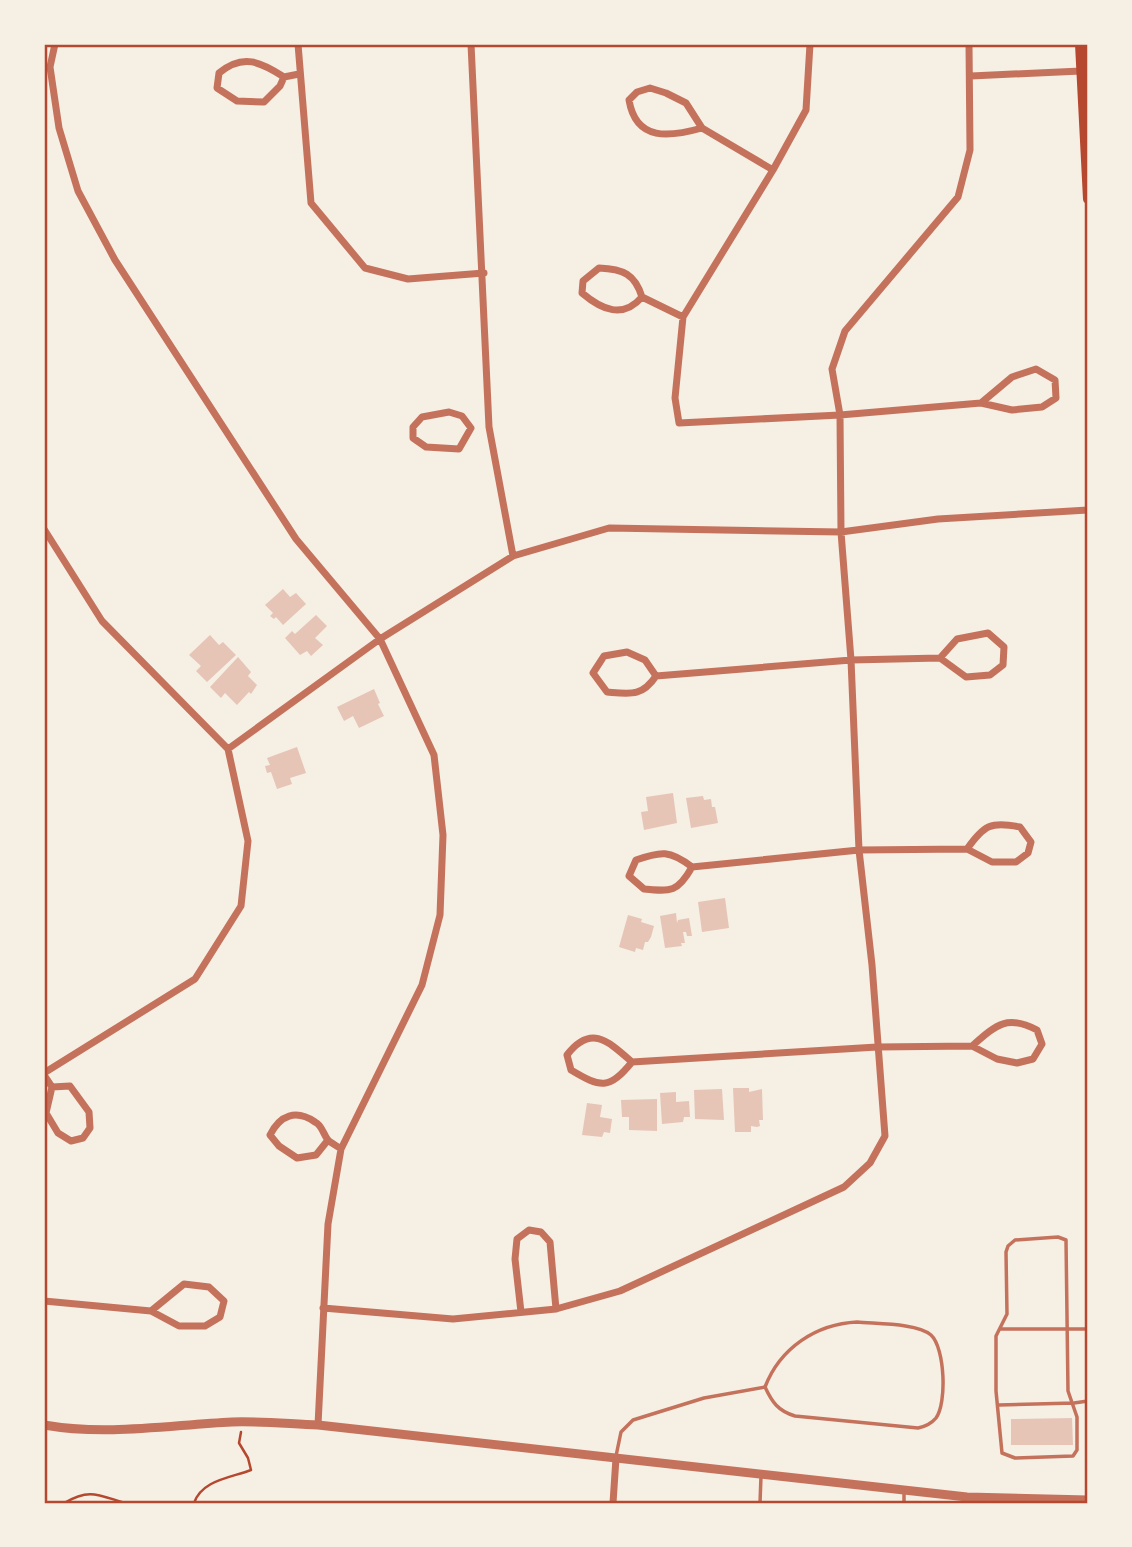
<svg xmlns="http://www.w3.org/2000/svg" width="1132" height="1547" viewBox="0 0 1132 1547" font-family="Karla,sans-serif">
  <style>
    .building { fill: #e6c5b7 }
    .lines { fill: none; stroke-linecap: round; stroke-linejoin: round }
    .path { stroke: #b5482f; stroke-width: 2.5 }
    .service { stroke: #c5725c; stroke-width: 3.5 }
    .minor { stroke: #c5725c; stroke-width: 7 }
    .tertiary { stroke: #c5725c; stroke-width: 9 }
    .primary { stroke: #b5482f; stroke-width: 10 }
    .neatline { fill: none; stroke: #b5482f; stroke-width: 2.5 }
  </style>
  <rect width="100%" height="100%" fill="#f6efe4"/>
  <path class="building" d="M283 589 290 597 296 593 306 604 283 625 276 617 274 619 270 616 273 613 265 605Z
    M316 615 327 626 315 638 323 645 311 656 307 651 300 655 285 638 292 631 295 634Z
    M210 635 219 645 223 642 236 655 207 682 196 671 201 666 189 655Z
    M238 657 251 672 248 676 257 685 251 694 249 692 237 705 225 693 221 698 210 687Z
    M374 689 380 703 378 704 384 716 359 728 353 716 344 721 337 707Z
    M297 747 306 773 290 778 292 784 277 789 271 772 267 773 265 766 270 765 267 758Z
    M673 793 677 823 644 830 641 812 648 811 646 797Z
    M703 796 704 800 711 799 712 807H715L718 823 691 828 686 798Z
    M725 898 729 928 702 932 698 902Z
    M676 913 677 923 678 920 689 918 692 936H687L686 932H683L685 943H681L682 946 665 948 660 916Z
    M628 915 642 919 641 922 654 926 651 937 648 942H645L643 950 636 948 635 952 619 947Z
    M733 1088H749V1092L762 1089 763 1120H759L760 1126 757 1127 751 1126V1132H735Z
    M722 1089 724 1120 695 1119 694 1090Z
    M676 1092V1102L689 1101 690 1117H684L683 1122 662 1124 660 1093Z
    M657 1099V1131L629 1130V1117H622L621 1100Z
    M587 1103 602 1105 600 1117 612 1119 610 1133 604 1132 602 1137 582 1135Z
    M1072 1418 1073 1445H1011V1419Z"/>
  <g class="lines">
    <path class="path" d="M64 1503C90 1488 98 1495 125 1503
      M194 1503C202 1480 230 1478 251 1470L248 1458 239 1443 241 1432"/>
    <path class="service" d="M1058 1237 1066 1240 1068 1391 1077 1417V1450L1073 1456 1015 1458 1002 1453 996 1391V1336L1007 1314 1006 1252 1008 1246 1015 1240Z
      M857 1322C876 1324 917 1323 931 1335 945 1348 947 1403 936 1418 931 1424 926 1426 918 1428L795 1416C778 1411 772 1402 765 1387 780 1348 816 1324 857 1322Z
      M1001 1329H1088
      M999 1405 1074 1403 1088 1401
      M616 1456 621 1432 633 1420 704 1398 765 1387
      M760 1503 761 1476
      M904 1503V1492"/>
    <path class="minor" d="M55 44 50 67 59 128 78 191 115 260 296 539 380 639 434 755 443 835 440 915 422 985 341 1149 328 1224 318 1425
      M298 44 311 203 365 268 408 279 484 273
      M471 44 489 427 513 556
      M810 44 806 110 773 170 683 317 675 398 679 423 840 415 981 403 1012 410 1042 407 1056 398 1055 380 1036 369 1012 377 981 403
      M971 76 1081 71
      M284 77 280 86 264 102 237 101 217 88 219 73C243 53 261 62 284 77L299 74
      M702 128C670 137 636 142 629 100L637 92 650 88 666 93 686 103 702 128 773 170
      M642 297C623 319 602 310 582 293L583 281 599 268C623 269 635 274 642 297L683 317
      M449 412 462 416 471 428 459 449 426 447 413 438V427L422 417Z
      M44 529 102 621 228 749 248 841 241 906 195 979 44 1073
      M627 652 645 660 656 676C642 697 630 694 607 692L593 673 604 656Z
      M656 676 851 660 940 658 966 677 990 675 1003 665 1004 647 988 633 957 639 940 658
      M228 749 380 639 513 556 609 528 841 532 938 519 1088 510
      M692 867C678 892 671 892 644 889L629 876 636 860C661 851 670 850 692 867L859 850 967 849 992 862H1016L1028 853 1031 842 1020 827C991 821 984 825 967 849
      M632 1062C609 1090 601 1088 571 1070L567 1055C591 1024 608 1041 632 1062L877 1047 972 1046 997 1059 1017 1063 1033 1059 1042 1044 1037 1030C1007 1014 996 1025 972 1046
      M44 1075 52 1087 46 1113 58 1133 71 1141 83 1138 90 1128 89 1112 70 1086 52 1087
      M328 1140 316 1155 297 1158 279 1146 270 1135C280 1115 296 1109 315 1122 322 1125 323 1134 328 1140 331 1143 337 1146 341 1149
      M44 1301 151 1311 179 1326H205L220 1317 224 1301 209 1287 184 1284 151 1311
      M323 1308 453 1319 556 1309 620 1291 844 1187 870 1163 885 1136 872 965 859 850 851 660 841 532 840 415 832 369 845 331 958 197 970 150 969 44
      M521 1312 515 1259 517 1239 529 1230 541 1232 550 1242 556 1309
      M613 1503 616 1458"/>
    <path class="tertiary" d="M44 1425C107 1436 169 1425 232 1422 260 1421 290 1424 318 1425L967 1497 1088 1500"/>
    <path class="primary" d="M1080 44 1088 199"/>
  </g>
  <rect width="1132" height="1547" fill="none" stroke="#f6efe4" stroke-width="91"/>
  <rect x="46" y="46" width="1040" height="1456" class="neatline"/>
</svg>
